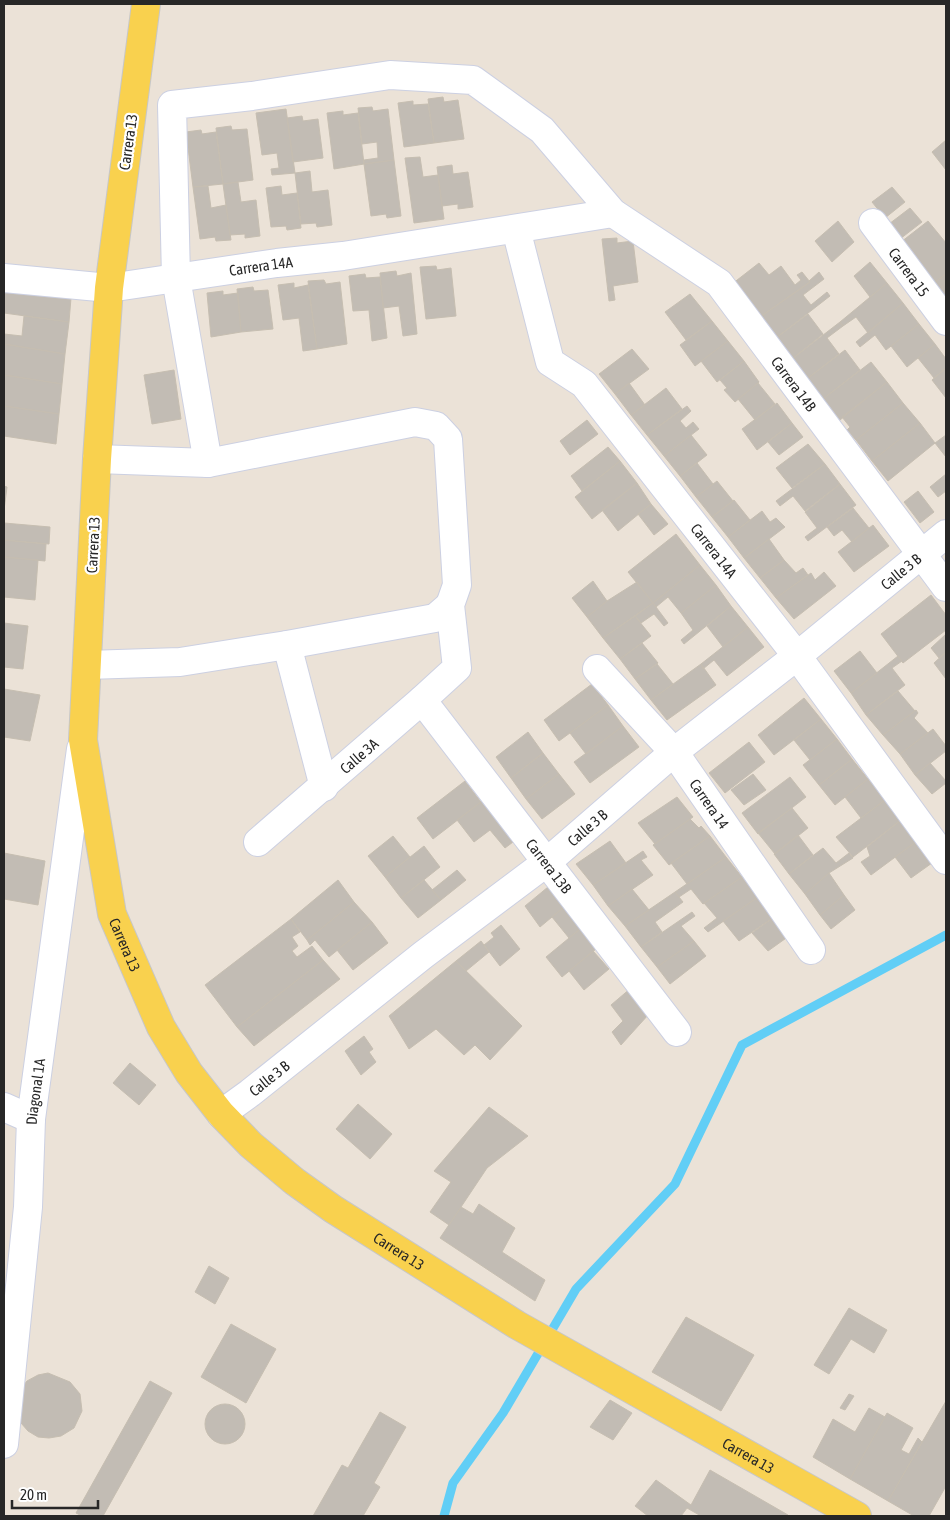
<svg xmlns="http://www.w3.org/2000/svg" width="950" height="1520" viewBox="0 0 950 1520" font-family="'Asap Condensed',sans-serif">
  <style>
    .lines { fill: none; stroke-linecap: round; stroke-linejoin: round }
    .stream { stroke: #61cef6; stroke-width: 9 }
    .building { fill: #c2bcb4; stroke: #c6beb1 }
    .minor-casing { stroke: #ccd0e2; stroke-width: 30 }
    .primary-casing { stroke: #c7c7c7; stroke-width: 30 }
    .minor { stroke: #fff; stroke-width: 28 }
    .primary { stroke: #f9d14e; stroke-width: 28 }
    .labels { text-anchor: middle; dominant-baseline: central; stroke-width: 4.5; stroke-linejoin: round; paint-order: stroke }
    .street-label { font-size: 15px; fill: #272727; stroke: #fff }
  </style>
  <rect width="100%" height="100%" fill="#ebe2d7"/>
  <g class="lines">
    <path class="stream" d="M444 1516 453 1483 503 1413 576 1289 675 1184 742 1045 946 935"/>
  </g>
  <path class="building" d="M443 97 444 102 458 100 464 139 434 143 428 99Z
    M413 101V105L428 104 434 143 404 147 398 103Z
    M372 107 373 111 388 109 394 160 364 164V160L378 158 377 142 362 144 358 108Z
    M286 109 295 173 272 175 271 169 279 168 277 153 262 155 256 113Z
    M343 111V115L358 113 364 164 334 169 327 113Z
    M302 116 303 121 318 119 323 158 293 162 287 118Z
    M231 126 232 130 247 129 253 180 223 184 216 128Z
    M201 130 202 134 216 132 223 184 193 187 186 132Z
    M946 140V170L932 152Z
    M420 157 423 177 438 175 444 219 414 223 405 158Z
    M394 160 401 216 387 218 386 214 371 216 364 164Z
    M452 165 453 174 468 172 473 207 458 209V204L442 206 437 167Z
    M310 171 312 192 328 190 332 225 317 227 316 223 301 224 295 173Z
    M238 182 241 202 256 200 260 236 245 238V234L230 235 223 184Z
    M208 186 211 208 226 205 231 240 216 241 215 237 200 239 193 187Z
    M281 186 282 195 297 193 301 228 287 230 286 226 271 227 266 188Z
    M892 187 905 202 885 218 872 202Z
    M910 208 922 222 900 239 889 224Z
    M838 221 854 242 832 262 815 241Z
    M928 221 946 243V274L935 282 901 242Z
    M617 238V243L633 241 638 282 613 286 615 300 609 301 602 239Z
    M870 262 887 283 870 297 854 276Z
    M759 263 769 275 781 266 795 285 801 280 797 275 802 272 810 282 760 317 732 284Z
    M436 266 437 270 451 268 456 316 426 319 420 267Z
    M396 271 397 276 411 273 417 334 403 336 399 306 383 308 380 273Z
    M819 272 824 279 803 295 811 305 827 292 830 296 776 338 760 317 810 282 809 281Z
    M365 274 366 278 380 277 387 338 372 341 369 310 353 311 349 276Z
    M946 274V298L935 282Z
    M324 280 326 284 340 282 347 344 317 349 308 281Z
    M294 283V288L308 285 317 349 303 351 299 318 283 320 278 285Z
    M887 283 903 303 868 333 856 317 843 326 840 322Z
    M4 287 71 298 69 322 4 313Z
    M253 287 254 291 268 290 273 329 241 332 237 289Z
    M223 291V295L238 293 241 332 211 337 207 293Z
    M690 294 712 321 686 340 665 312Z
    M903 303 919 324 886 350 875 335 860 347 856 342Z
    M808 314 823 334 792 359 776 338Z
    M24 316 69 322 65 354 4 344V334L22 336Z
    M712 321 728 341 695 366 680 345Z
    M840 322 843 326 827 338 839 354 808 378 792 359Z
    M919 324 935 344 907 367 891 346Z
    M728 341 744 361 717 382 701 361Z
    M4 344 65 354 62 384 4 375Z
    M935 344 946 359V368L934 378 918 358Z
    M632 349 649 369 615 394 599 374Z
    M845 350 860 370 823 399 808 378Z
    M744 361 759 382 735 402 724 390 727 388 720 380Z
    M871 362 887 382 840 420 823 399Z
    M946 368V398L932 380Z
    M174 370 181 419 152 424 144 375Z
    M4 375 62 384 59 414 4 406Z
    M887 382 903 403 856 440 847 430 850 427 842 417Z
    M629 383 645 405 631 415 615 394Z
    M758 383 775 404 755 420 738 399Z
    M666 388 682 409 647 435 631 415Z
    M777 403 792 423 757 450 742 429Z
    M903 403 920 423 872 461 856 440Z
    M4 406 59 414 56 444 4 436Z
    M687 406 691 411 680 421 686 428 693 422 699 429 664 456 647 435Z
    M587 420 598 434 570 455 560 441Z
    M792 423 803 437 779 455 768 442Z
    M920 423 935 443 888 481 872 461Z
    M691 435 707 455 680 476 664 456Z
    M946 435V457L935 443Z
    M808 444 825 464 792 488 776 468Z
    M608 447 620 461 582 491 571 476Z
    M620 461 637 483 592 519 575 497Z
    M697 463 713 484 696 497 680 476Z
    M825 464 840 484 805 511 793 496 780 506 776 501Z
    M946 474V491L938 497 930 487Z
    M717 481 733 501 712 517 696 497Z
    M637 483 651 504 618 531 602 510Z
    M840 484 856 505 808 541 805 537 817 528 805 512Z
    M4 486 7 487 4 510Z
    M918 491 934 512 920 523 904 502Z
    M734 500 750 520 728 537 712 517Z
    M651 504 668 524 654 535 638 514Z
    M853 508 869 528 852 542 842 530 834 536 827 527Z
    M762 511 770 522 776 518 785 527 744 558 728 537Z
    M4 523 50 527 49 544 4 540Z
    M873 525 889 546 854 572 838 552Z
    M676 534 700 565 653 603 628 572Z
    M769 539 784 560 760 578 744 558Z
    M4 540 46 544 45 561 4 557Z
    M4 557 38 560 35 600 4 597Z
    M784 560 796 573 803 568 808 575 776 598 760 578Z
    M700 565 716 585 681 613 668 597 656 607 653 603Z
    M824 572 836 586 794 619 776 598 811 573 815 580Z
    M593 581 607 601 587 617 572 598Z
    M637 582 653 603 603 638 587 617 607 601Z
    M716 585 731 606 684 644 681 640 693 630 681 613Z
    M931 595 946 615V630L903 663 881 634Z
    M653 603 668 623 664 626 654 614 641 623 635 616Z
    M731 606 748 627 723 647 707 626Z
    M635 616 651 636 620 659 603 638Z
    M4 623 28 626 23 669 4 667Z
    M748 627 764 647 727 676 714 660 703 669 701 664Z
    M946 634V652L939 658 931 648Z
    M642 643 658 663 635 679 620 659Z
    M860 651 877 673 851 693 834 671Z
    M946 652V679L934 663Z
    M898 656 902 661 892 668 905 685 866 715 851 693Z
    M657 664 673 684 651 700 635 679Z
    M701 664 716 685 667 720 651 700Z
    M592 684 608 705 559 741 544 720Z
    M4 689 40 695 30 741 4 737V740Z
    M898 691 915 711 883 735 866 715Z
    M804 698 821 719 774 755 758 735Z
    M608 705 623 726 586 754 570 733Z
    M916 710 918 713 914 718 928 733 900 754 883 735Z
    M821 719 837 739 810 760 794 740Z
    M623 726 639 747 590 783 574 762Z
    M933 729 946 746V751L915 775 900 754Z
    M528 732 543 753 511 778 496 757Z
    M837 739 852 759 819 785 803 765Z
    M749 742 765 762 725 793 709 773Z
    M543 753 559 774 526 799 511 778Z
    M852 759 868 779 835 805 819 785Z
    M930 763 946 781V783L932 794 915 775Z
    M559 774 575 794 542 819 526 799Z
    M753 774 766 790 744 805 731 790Z
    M790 777 806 797 758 834 742 813Z
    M868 779 885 800 861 818 845 797Z
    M465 781 481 802 433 839 417 818Z
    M677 797 693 817 655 844 638 823Z
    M885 800 901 820 853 857 836 837Z
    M482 801 513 842 505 848 490 830 474 842 457 820Z
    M792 808 808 828 775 854 758 833Z
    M690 819 699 828 701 826 710 836 669 865 653 845Z
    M901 820 917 841 871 875 861 862 870 856 867 847Z
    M798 835 813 855 789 874 774 854Z
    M393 836 410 857 385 877 368 856Z
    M710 836 726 857 687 884 671 863Z
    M610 841 626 863 593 885 576 864Z
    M917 841 932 863 911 878 895 857Z
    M424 846 440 867 401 898 385 877Z
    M823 848 836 863 849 853 853 858 829 873 805 894 789 874Z
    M643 851 647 857 641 860 653 875 608 906 593 885Z
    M4 853 45 861 38 905 4 899Z
    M726 857 742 877 703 904 691 889 679 897 675 892Z
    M457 870 466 880 441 900 432 890Z
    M829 873 844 895 820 915 805 894Z
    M742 877 758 897 708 932 704 928 717 918 704 903Z
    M338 880 354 902 307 940 291 919Z
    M424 880 441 900 418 918 401 898Z
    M548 887 564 907 540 927 525 906Z
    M632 889 649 910 625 926 608 906Z
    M675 892 683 902 655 922 662 932 641 947 625 926Z
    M844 895 855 910 831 929 820 915Z
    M758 897 774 917 739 941 723 921Z
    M354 902 372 922 329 957 315 940 310 945 307 940Z
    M564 907 580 929 569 938 552 917Z
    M692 912 695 916 681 926 694 941 657 967 641 947Z
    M774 917 789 936 768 951 752 933Z
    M291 919 300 932 292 937 298 946 292 951 297 957 312 946 323 960 237 1027 205 985Z
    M372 922 388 943 353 970 337 950Z
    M501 925 520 949 500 966 484 945 494 937 491 933Z
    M580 929 596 949 562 977 546 957Z
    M481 941 489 952 466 971 456 961Z
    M694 941 706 956 670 984 657 967Z
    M593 951 609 969 584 990 569 971Z
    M323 960 340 979 254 1046 237 1027Z
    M456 961 522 1026 490 1060 475 1045 464 1055 436 1029 409 1049 389 1016Z
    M631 988 649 1014 621 1045 612 1032 623 1021 611 1005Z
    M364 1036 373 1049 369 1052 376 1062 361 1075 345 1051Z
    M130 1063 156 1085 139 1105 113 1083Z
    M358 1104 392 1134 370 1159 336 1129Z
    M489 1107 528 1136 487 1168 449 1225 430 1212 451 1182 434 1171Z
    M479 1204 515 1228 502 1252 545 1280 535 1301 440 1238 461 1207 473 1214Z
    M209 1266 229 1278 215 1304 195 1292Z
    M849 1308 887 1330 874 1353 851 1339 829 1374 814 1365Z
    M686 1317 754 1355 721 1411 652 1372Z
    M231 1324 276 1349 246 1403 201 1377Z
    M48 1373 70 1382 80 1394 82 1411 74 1428 61 1436 49 1438 38 1437 28 1431 21 1423 16 1410 19 1391 27 1381 38 1375Z
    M150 1381 172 1393 103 1516H82L76 1513Z
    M849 1394 854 1396 845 1410 840 1408Z
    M610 1400 632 1413 613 1440 590 1427Z
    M946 1401V1486L929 1516H914L888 1501Z
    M205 1424a20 20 0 1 1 40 0a20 20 0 1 1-40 0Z
    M869 1408 885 1417 850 1479 813 1457 833 1419 855 1432Z
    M380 1412 406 1427 374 1483 380 1487 363 1516H313L342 1465 348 1468Z
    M887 1413 913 1428 901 1450 909 1454 918 1438 922 1442 888 1501 850 1479Z
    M710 1470 788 1515 787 1516H701L687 1508 681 1516H648L635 1506 656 1480 691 1505Z"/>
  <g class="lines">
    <defs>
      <g id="minor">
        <path id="s1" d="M873 223 946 321"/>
        <path id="s2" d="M516 229 550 362 584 384 797 656 946 860"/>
        <path id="s3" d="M4 278 109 288 277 263 343 256 613 213"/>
        <path d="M97 459 208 463 415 422 436 426 448 439 457 585 450 605 457 668 422 700 258 842"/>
        <path id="s4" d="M208 463 176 278 172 105 252 96 390 75 473 80 542 130 613 213 719 283 946 587"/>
        <path d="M287 645 324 787"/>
        <path d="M87 665 180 662 287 645 435 618 450 605"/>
        <path id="s5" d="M597 669 674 752 811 950"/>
        <path id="s6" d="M422 700 677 1032"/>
        <path d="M4 1107 31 1119"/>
        <path id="s7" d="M221 1114 250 1093 423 955 547 862 674 752 797 656 946 534"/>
        <path id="s8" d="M4 1444 28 1207 31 1119 81 749"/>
      </g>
      <g id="primary">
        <path id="s9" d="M146 4 109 288 97 459 83 740 112 914 161 1027 189 1073 221 1114 251 1145 294 1181 333 1209 517 1325 857 1516"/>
      </g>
    </defs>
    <use href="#minor" class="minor-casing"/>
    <use href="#primary" class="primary-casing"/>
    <use href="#minor" class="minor"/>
    <use href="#primary" class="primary"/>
  </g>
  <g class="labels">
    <g class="street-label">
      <text transform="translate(128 142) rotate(-82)">Carrera 13</text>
      <text stroke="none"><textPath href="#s3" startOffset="259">Carrera 14A</textPath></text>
      <text stroke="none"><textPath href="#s1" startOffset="61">Carrera 15</textPath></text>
      <text stroke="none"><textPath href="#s4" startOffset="1111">Carrera 14B</textPath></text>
      <text transform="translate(93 545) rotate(-87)">Carrera 13</text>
      <text stroke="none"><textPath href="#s2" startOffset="389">Carrera 14A</textPath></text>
      <text stroke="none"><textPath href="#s7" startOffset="870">Calle 3 B</textPath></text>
      <text transform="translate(359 756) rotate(-41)">Calle 3A</text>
      <text stroke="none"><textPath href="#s5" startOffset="176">Carrera 14</textPath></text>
      <text stroke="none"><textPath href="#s7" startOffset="465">Calle 3 B</textPath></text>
      <text stroke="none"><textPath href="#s6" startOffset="209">Carrera 13B</textPath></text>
      <text stroke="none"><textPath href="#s9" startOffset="949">Carrera 13</textPath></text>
      <text stroke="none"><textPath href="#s7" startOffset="60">Calle 3 B</textPath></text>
      <text stroke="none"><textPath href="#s8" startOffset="354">Diagonal 1A</textPath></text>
      <text stroke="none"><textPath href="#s9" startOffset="1370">Carrera 13</textPath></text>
      <text stroke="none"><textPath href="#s9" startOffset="1775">Carrera 13</textPath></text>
    </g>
  </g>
  <rect width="950" height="1520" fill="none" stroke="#272727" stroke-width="10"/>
  <path d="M12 1500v8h86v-8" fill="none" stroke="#272727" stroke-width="2.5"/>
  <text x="20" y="1500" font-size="15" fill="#272727" stroke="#ffffff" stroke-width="4" paint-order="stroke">20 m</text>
</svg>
